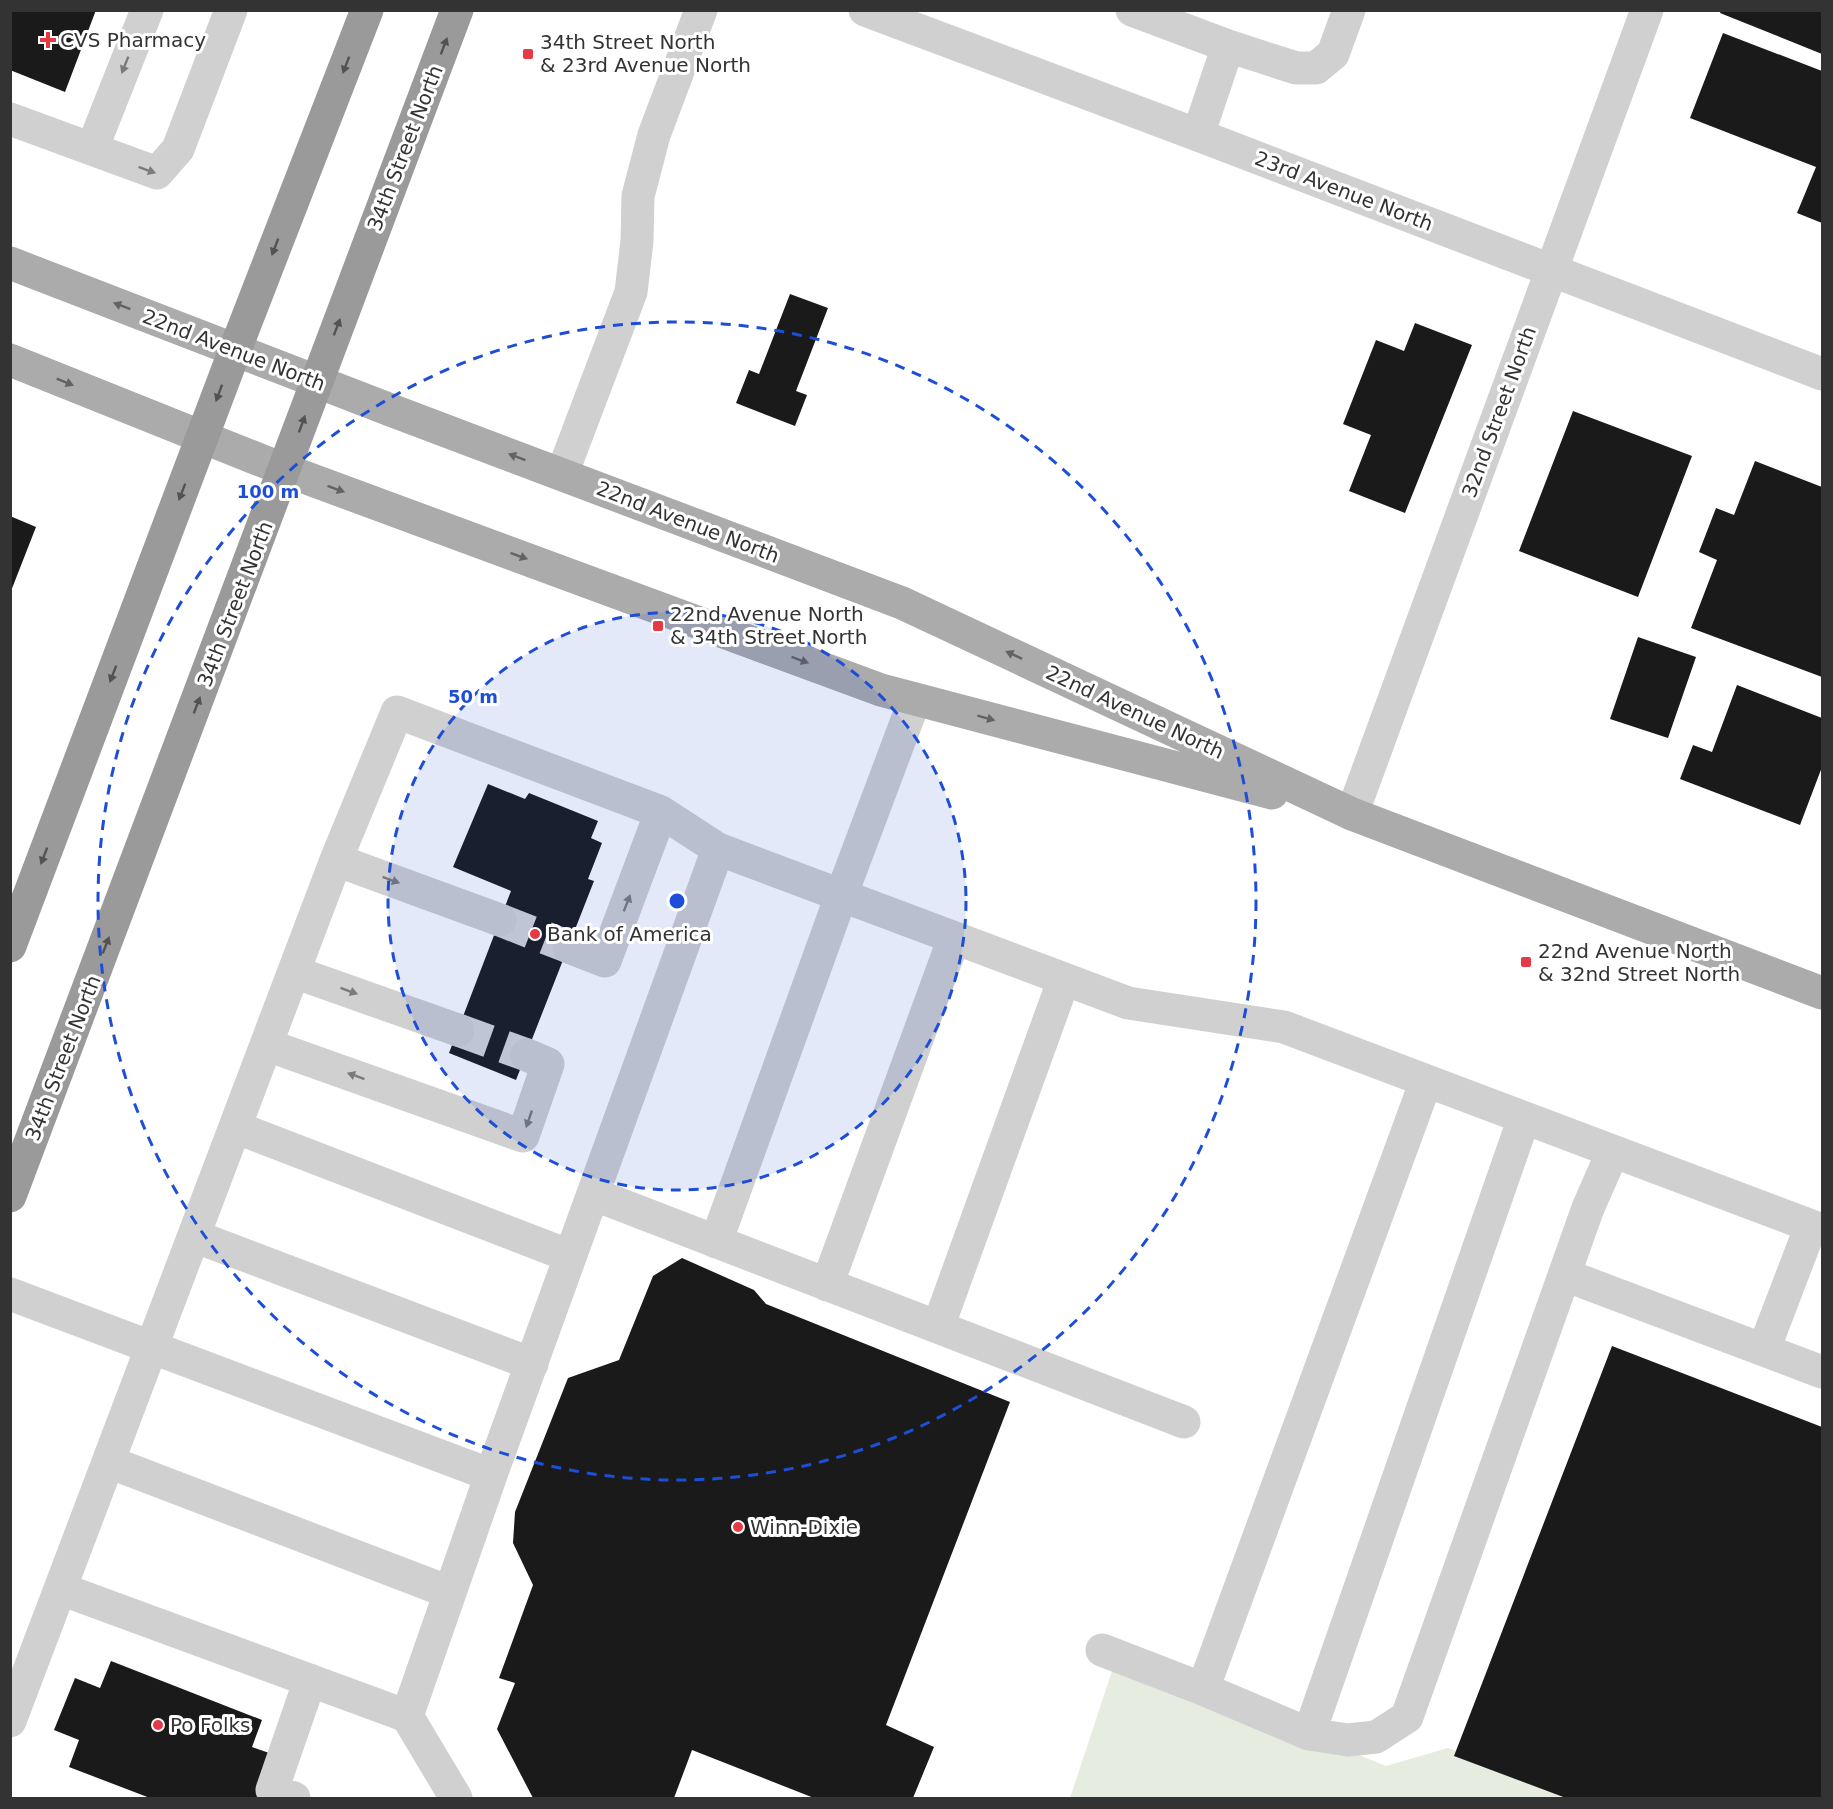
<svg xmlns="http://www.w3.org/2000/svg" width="1833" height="1809" viewBox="0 0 1833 1809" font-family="'DejaVu Sans',sans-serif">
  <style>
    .green { fill: #e6ecdf }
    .building { fill: #1a1a1a }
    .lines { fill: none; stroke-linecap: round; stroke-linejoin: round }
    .minor-tunnel { stroke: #d6d6d6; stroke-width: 33; stroke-dasharray: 33 16; stroke-linecap: butt }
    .minor { stroke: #d0d0d0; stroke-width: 33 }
    .major { stroke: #ababab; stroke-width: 33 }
    .highway { stroke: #9a9a9a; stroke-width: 33 }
    .oneway { fill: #525252 }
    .oneway2 { fill: #7a7a7a }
    .oneway3 { fill: #636363 }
    .ring { fill: none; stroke: #1d4ed8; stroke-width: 3; stroke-dasharray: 10 8 }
    .poi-dot { fill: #e63946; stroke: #fff; stroke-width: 2 }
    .labels { text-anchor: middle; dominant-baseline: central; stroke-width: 6; stroke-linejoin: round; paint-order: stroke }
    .poi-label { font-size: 20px; fill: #333; stroke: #fff; text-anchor: start }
    .street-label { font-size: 20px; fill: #333; stroke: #fff }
    .centre { fill: #1d4ed8; stroke: #fff; stroke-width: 3 }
    .ring-label { font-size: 18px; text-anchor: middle; font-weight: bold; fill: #1d4ed8; stroke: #fff; stroke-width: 6; stroke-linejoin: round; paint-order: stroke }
  </style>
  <rect width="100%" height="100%" fill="#fff"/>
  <path class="green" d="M1117 1656 1386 1766 1448 1748 1580 1798H1070Z"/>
  <path class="building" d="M10 10H96L65 92 10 70Z
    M1721 10H1822V54L1720 13Z
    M1723 33 1822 71V223L1797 213 1816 167 1690 118Z
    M790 294 828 308 796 391 807 395 795 426 736 403 749 370 759 374Z
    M1415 323 1472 345 1405 513 1349 491 1371 435 1343 424 1376 340 1404 351Z
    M1573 411 1692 456 1638 597 1519 551Z
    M1755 461 1822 487V677L1691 628 1717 560 1699 552 1716 508 1734 515Z
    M10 516 36 527 11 591H10Z
    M1638 637 1696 657 1668 738 1610 719Z
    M1737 685 1822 718V767L1800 825 1680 779 1693 745 1712 752Z
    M488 784 525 799 529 793 598 821 591 838 602 843 588 879 594 881 516 1080 449 1053 511 891 453 867Z
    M682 1258 754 1290 766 1304 1010 1402 886 1725 934 1747 913 1798H814L692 1750 674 1798H533L497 1729 515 1683 499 1678 533 1585 513 1543 515 1512 568 1378 619 1360 653 1276Z
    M1612 1346 1822 1427V1798H1566L1454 1756Z
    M111 1661 262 1720 252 1747 278 1756 261 1798H150L69 1767 79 1740 54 1730 75 1678 100 1688Z"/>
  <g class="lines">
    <path class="minor-tunnel" d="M500 920 569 947
      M458 1030 527 1055"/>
    <path class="minor" d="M865 10 1198 135 1822 374
      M1132 10 1228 46 1296 68H1316L1333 54 1349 10
      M10 119 157 173 178 149 231 10
      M1198 135 1228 46
      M92 149 147 10
      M562 474 631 292 637 241 638 196 654 135 701 10
      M1352 814 1647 10
      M336 860 500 920
      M569 947 605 961 661 812
      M294 972 458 1030
      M267 1045 523 1136 548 1064 527 1055
      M235 1127 570 1256
      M593 1194 1184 1422
      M194 1236 532 1364
      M716 1242 841 896 915 699
      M1565 1275 1822 1372
      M827 1285 954 938
      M10 1294 491 1475 407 1716 456 1798
      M938 1327 1064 979
      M1764 1349 1811 1226
      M109 1462 449 1592
      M491 1475 718 849
      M61 1589 407 1716
      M1102 1650 1203 1689 1309 1734 1348 1740 1376 1737 1407 1717 1588 1208 1613 1151
      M1203 1689 1426 1081
      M10 1721 336 860 397 712 661 812 718 849 1128 1003 1284 1027 1822 1230
      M1309 1734 1524 1118
      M294 1798 272 1790 310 1680"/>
    <path class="major" d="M10 263 388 409 902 603 1352 814 1822 993
      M10 360 285 470 881 690 1272 793"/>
    <path class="highway" d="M10 946 235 350 367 10
      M10 1196 457 10"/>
  </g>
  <defs><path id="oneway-solid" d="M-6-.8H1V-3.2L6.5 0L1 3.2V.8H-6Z" transform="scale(1.5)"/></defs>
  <g class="oneway">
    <use href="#oneway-solid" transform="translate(444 46) rotate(-69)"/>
    <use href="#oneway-solid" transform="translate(346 65) rotate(111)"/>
    <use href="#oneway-solid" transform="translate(275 247) rotate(111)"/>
    <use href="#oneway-solid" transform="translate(337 327) rotate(-69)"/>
    <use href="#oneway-solid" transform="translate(219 393) rotate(110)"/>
    <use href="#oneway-solid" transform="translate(302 424) rotate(-70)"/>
    <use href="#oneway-solid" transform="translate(182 492) rotate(111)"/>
    <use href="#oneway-solid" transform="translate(113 674) rotate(111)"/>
    <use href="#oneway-solid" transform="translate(197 705) rotate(-69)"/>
    <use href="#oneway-solid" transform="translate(44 856) rotate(111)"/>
    <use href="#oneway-solid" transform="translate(106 945) rotate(-69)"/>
  </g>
  <g class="oneway2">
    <use href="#oneway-solid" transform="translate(125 65) rotate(112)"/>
    <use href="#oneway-solid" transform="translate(147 170) rotate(20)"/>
    <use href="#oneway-solid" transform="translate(391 880) rotate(20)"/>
    <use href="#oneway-solid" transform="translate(627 903) rotate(-69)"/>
    <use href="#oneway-solid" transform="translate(349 991) rotate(20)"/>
    <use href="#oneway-solid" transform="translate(356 1076) rotate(-160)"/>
    <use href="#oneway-solid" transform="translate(529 1119) rotate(109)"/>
  </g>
  <g class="oneway3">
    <use href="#oneway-solid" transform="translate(122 306) rotate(-159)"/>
    <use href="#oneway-solid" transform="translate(65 382) rotate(22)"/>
    <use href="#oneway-solid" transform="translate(517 457) rotate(-159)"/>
    <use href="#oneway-solid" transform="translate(336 489) rotate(20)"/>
    <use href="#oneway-solid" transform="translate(519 556) rotate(20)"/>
    <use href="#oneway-solid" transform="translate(1014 655) rotate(-155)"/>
    <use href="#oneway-solid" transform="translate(800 660) rotate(20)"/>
    <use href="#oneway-solid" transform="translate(986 718) rotate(15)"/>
  </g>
  <circle cx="677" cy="901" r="289" fill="#1d4ed8" fill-opacity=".12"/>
  <g class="ring">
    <circle cx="677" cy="901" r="289"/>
    <circle cx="677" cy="901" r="579"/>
  </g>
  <g class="poi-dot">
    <path d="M45 31h6v6h6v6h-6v6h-6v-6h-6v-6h6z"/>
    <rect x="522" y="48" width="12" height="12" rx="3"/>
    <rect x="652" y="620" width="12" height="12" rx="3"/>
    <circle cx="535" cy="934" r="6"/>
    <rect x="1520" y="956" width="12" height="12" rx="3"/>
    <circle cx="738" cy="1527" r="6"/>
    <circle cx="158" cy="1725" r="6"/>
  </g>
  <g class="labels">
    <g class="poi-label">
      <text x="60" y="40">CVS Pharmacy</text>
      <text x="540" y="42">34th Street North<tspan x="540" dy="23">&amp; 23rd Avenue North</tspan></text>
      <text x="670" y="614">22nd Avenue North<tspan x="670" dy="23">&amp; 34th Street North</tspan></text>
      <text x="547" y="934">Bank of America</text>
      <text x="1538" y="951">22nd Avenue North<tspan x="1538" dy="23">&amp; 32nd Street North</tspan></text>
      <text x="750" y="1527">Winn-Dixie</text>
      <text x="170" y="1725">Po Folks</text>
    </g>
    <g class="street-label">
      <text transform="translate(405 148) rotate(-69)">34th Street North</text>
      <text transform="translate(1344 191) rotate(21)">23rd Avenue North</text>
      <text transform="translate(234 350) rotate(21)">22nd Avenue North</text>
      <text transform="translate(1499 412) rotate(-70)">32nd Street North</text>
      <text transform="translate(688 522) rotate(21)">22nd Avenue North</text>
      <text transform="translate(235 604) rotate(-69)">34th Street North</text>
      <text transform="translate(1135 712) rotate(25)">22nd Avenue North</text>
      <text transform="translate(63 1058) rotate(-69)">34th Street North</text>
    </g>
  </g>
  <circle cx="677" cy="901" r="9" class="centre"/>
  <g class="ring-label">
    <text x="268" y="498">100 m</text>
    <text x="473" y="703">50 m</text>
  </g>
  <rect width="1833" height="1809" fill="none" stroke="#333333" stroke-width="24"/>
</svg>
